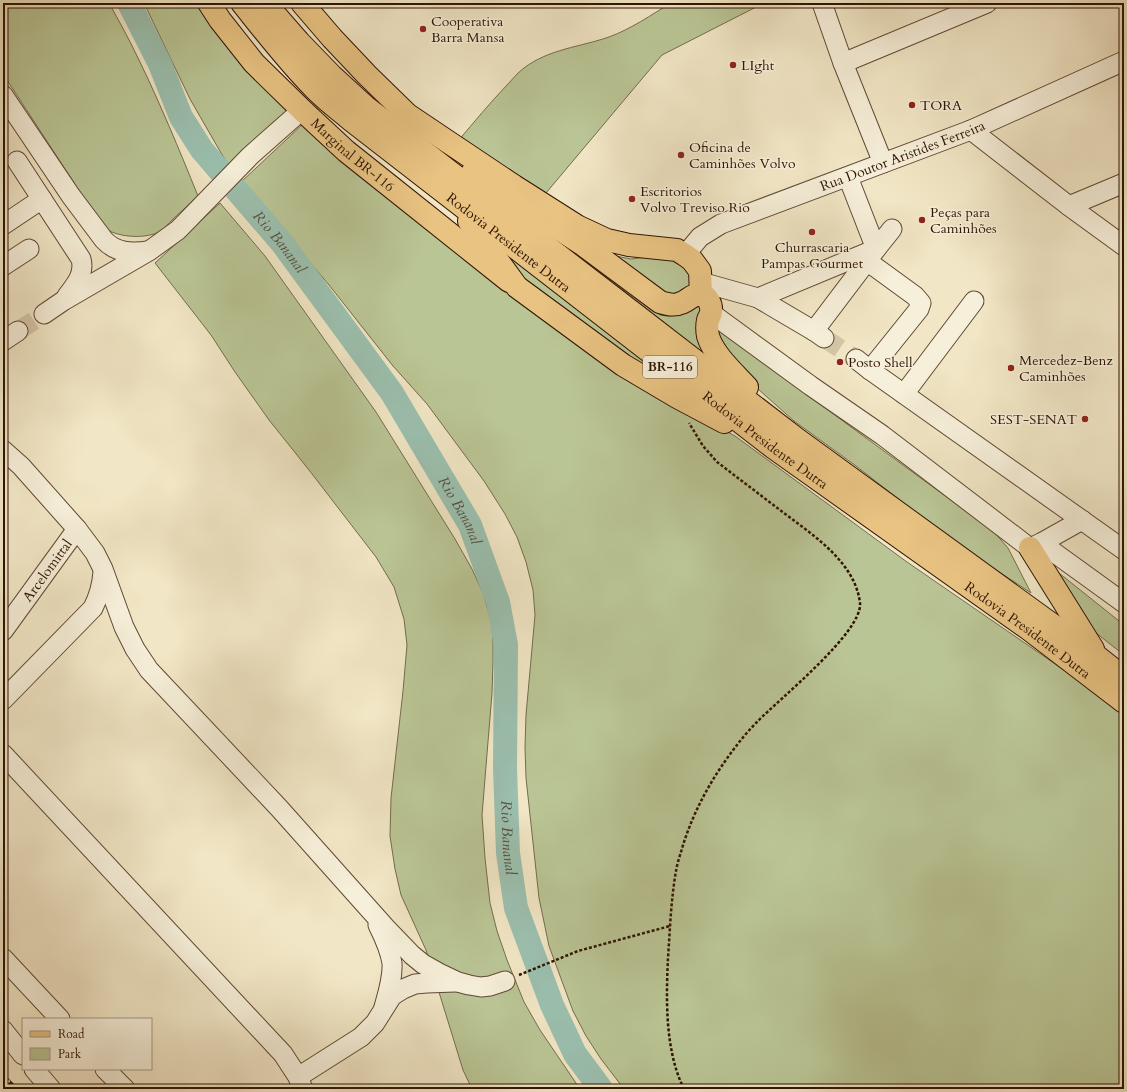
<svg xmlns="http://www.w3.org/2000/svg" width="1127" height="1092" viewBox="0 0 1127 1092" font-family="Cardo,serif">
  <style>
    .green { fill: #bac595; stroke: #746c4c }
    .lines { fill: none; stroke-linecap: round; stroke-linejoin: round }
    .river { stroke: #9bc0af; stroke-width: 24 }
    .minor-tunnel { stroke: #d4c6a8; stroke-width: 19; stroke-dasharray: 19 10; stroke-linecap: butt }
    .minor-casing { stroke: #604833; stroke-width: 21 }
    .major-casing { stroke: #2f1302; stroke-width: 24 }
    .highway-casing { stroke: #2f1302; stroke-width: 24 }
    .path { stroke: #2f1302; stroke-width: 2.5; stroke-dasharray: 3 2; stroke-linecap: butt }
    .minor { stroke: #f6efd9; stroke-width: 19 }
    .major { stroke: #e8c382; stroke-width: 22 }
    .highway { stroke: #e8c382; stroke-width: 22 }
    .rail-casing { stroke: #2f1302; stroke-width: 4.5 }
    .rail { stroke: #f6efd9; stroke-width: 3; stroke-dasharray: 9; stroke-linecap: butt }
    .poi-dot { fill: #8f2418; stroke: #f6efd9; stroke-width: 1.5 }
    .labels { text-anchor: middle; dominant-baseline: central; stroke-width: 3; stroke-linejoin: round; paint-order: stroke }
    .shield { fill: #f6efd9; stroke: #6b5542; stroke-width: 1 }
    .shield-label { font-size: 13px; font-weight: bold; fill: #2f1302 }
    .poi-label { font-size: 14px; fill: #2f1302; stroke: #f6efd9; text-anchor: start }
    .street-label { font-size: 14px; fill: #2f1302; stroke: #f6efd9 }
    .water-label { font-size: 15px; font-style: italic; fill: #55503f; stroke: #f6efd9 }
  </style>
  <rect width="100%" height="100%" fill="#f1e6c5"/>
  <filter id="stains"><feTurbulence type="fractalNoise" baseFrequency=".005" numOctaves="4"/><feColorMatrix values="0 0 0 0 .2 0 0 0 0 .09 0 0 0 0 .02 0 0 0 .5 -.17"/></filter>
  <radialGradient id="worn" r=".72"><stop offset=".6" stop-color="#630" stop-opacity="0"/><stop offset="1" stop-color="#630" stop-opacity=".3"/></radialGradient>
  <path class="green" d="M3 3H109C119 21 129 39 138 58 160 103 179 149 198 196 189 204 181 212 172 220 169 223 165 228 161 231 147 239 120 238 106 229L86 201 3 74Z
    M144 3H201L290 112 230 167 221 153 190 99Z
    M671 3H764L662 55 546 193 458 141C474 122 490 103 507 85 512 80 517 73 524 68 549 49 580 47 609 37 631 29 651 15 671 3Z
    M304 123 678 405 735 436 907 562 1093 690 1124 714V1089H624L601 1059 586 1036 573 1011 549 946 539 898 526 778 525 747 526 715 535 615 533 590 526 562 517 537 505 514 484 481 427 404 393 366 329 285 287 235 240 183Z
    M220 203 265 256 376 412 455 539 472 569 483 593 490 617 493 637V661L492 693 482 815 485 858 490 903 497 931 507 960 524 1002 540 1030 580 1089H472L463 1070 426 950 401 895 395 869 390 836 391 798 403 691 407 645 404 619 394 587 376 557 309 470 269 420 235 372 211 335 155 263Z
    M487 237 727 418 664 384 527 284Z
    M564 244 660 315C675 318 682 314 695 306L700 307 702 309 720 366Z
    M662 255 689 267 690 286 671 299 616 256 631 259Z
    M716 328 993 531 1008 548 1031 593 969 552 914 511 856 466 794 421 758 389 726 354Z
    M1054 569 1124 625V655L1086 625Z"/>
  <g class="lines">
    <path class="river" id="s1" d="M129 3 160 64 181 117 202 150 282 243 392 393 470 525 498 602 506 645 505 768 508 853 516 908 552 1005 575 1054 601 1089"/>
    <path class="minor-tunnel" d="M18 331 44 314
      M824 338 856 359"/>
    <defs>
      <g id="minor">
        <path d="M822 3 843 63 883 163"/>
        <path d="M843 63 987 3"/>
        <path d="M3 95 71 196 104 240C116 253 131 253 148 251"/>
        <path d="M971 130 1069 206 1124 246"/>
        <path d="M17 161 81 259C85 274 76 284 67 296"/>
        <path d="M1069 206 1124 183"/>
        <path d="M3 225 42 199"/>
        <path id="s2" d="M685 255 700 237 721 224 971 130 1124 61"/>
        <path d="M867 261 915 296 921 303 919 309 870 370"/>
        <path d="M3 266 29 249"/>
        <path d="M701 282 758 298 876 249 848 177"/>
        <path d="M758 298 814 331"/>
        <path d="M711 313 811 386 882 435 1030 548 1041 543 1082 520"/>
        <path d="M44 314 63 301 149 251 178 230 250 156 302 110"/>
        <path d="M824 338 814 331 876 249 892 229"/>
        <path d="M3 341 18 331"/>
        <path d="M856 359 870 370 1124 550"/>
        <path d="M904 394 974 301"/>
        <path d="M3 450 21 466 77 529 95 553 103 569 124 627 135 649 149 670 279 808 386 928 412 955 423 964 439 973 458 982 469 985 481 987 490 986 505 981"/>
        <path d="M1041 543 1124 603"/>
        <path id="s3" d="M3 631 77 529"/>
        <path d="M3 700 93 608C99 596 102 586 103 572"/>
        <path d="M3 754 283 1054 298 1077 303 1089"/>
        <path d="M378 925C384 937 390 950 392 963 393 977 388 993 384 1007"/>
        <path d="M3 958 60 1019"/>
        <path d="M3 1030 23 1055"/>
        <path d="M34 1069 51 1089"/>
        <path d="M105 1069 125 1089"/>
        <path d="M298 1077 361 1037 375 1023 392 996 403 989 415 984 427 983 455 982"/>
      </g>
      <g id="major">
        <path id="s4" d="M209 3 220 20 254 63 304 112 346 151 509 281"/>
        <path d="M302 3 332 38 367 75 408 115 514 186 577 226 607 240 629 245 677 250 685 255 692 260 700 271 701 295"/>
      </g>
      <g id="highway">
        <path id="s5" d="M242 3C266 33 289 63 316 90 327 101 339 110 351 120L774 448 1030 630 1124 702"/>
        <path d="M265 3 299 42 331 75 367 108 798 440 1047 621 1099 658 1124 678"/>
        <path d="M472 173 502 191 582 244 660 302C666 304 675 306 681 303 688 301 693 293 701 295 708 296 712 305 711 312 711 315 709 317 708 320 707 325 707 331 708 336 713 354 734 373 747 387"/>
        <path d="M469 221 517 287 623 365 677 397 724 422"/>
        <path d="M1030 548 1093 649"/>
      </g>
    </defs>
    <use href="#minor" class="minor-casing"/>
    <use href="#major" class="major-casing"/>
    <use href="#highway" class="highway-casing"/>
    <path class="path" d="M519 975 578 951 670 926
      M684 1089C665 1051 666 1000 668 958 670 929 671 899 676 871 677 865 679 858 681 852 692 813 712 777 737 745 743 737 750 729 757 722 778 700 863 632 860 603 855 561 811 534 780 510 759 494 738 478 717 462L703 446 689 423"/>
    <use href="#minor" class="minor"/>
    <use href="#major" class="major"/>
    <use href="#highway" class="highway"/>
    <defs>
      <path id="rail" d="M3 1076 16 1089"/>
    </defs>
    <use href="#rail" class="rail-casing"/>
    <use href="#rail" class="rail"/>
  </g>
  <g class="poi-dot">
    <circle cx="423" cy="29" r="4"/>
    <circle cx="733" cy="65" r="4"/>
    <circle cx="912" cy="105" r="4"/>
    <circle cx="681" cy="155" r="4"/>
    <circle cx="632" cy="199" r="4"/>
    <circle cx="922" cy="220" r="4"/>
    <circle cx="812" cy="232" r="4"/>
    <circle cx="840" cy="362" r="4"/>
    <circle cx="1011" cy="368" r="4"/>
    <circle cx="1085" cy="419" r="4"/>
  </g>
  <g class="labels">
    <rect class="shield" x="643" y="356" width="54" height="22" rx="3"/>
    <g class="shield-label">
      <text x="670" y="367">BR-116</text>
    </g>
    <g class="poi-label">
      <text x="431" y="21">Cooperativa<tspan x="431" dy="16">Barra Mansa</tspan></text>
      <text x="741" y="65">LIght</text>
      <text x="920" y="105">TORA</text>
      <text x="689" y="147">Oficina de<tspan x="689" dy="16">Caminhões Volvo</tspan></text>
      <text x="640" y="191">Escritorios<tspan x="640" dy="16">Volvo Treviso Rio</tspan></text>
      <text x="930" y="212">Peças para<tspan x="930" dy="16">Caminhões</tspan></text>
      <text x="812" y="247" text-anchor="middle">Churrascaria<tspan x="812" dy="16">Pampas Gourmet</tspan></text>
      <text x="1019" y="360">Mercedez-Benz<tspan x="1019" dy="16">Caminhões</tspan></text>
      <text x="848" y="362">Posto Shell</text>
      <text x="1077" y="419" text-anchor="end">SEST-SENAT</text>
    </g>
    <g class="street-label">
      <text stroke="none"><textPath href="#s4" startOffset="210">Marginal BR-116</textPath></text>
      <text stroke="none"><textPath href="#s2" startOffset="242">Rua Doutor Aristides Ferreira</textPath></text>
      <text stroke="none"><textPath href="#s5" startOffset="360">Rodovia Presidente Dutra</textPath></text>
      <text stroke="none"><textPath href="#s5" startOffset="684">Rodovia Presidente Dutra</textPath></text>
      <text stroke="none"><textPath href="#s3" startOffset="75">Arcelomittal</textPath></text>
      <text stroke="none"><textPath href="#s5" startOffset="1008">Rodovia Presidente Dutra</textPath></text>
    </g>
    <g class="water-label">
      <text stroke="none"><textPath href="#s1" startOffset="285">Rio Bananal</textPath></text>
      <text stroke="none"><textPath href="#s1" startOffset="609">Rio Bananal</textPath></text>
      <text stroke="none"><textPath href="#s1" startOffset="945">Rio Bananal</textPath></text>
    </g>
  </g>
  <rect width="1127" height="1092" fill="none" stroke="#f1e6c5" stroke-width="16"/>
  <rect x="4" y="4" width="1119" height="1084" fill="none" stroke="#2f1302" stroke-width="2"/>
  <rect x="8" y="8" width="1111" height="1076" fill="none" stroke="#2f1302"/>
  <rect x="22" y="1018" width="130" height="52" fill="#f6efd9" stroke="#a69783"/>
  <rect x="30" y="1031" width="20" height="6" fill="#e8c382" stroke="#a69783"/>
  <text x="58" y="1038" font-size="12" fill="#2f1302">Road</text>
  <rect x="30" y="1048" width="20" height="12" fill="#bac595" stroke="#a69783"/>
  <text x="58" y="1058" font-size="12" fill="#2f1302">Park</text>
  <rect width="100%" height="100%" filter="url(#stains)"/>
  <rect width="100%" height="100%" fill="url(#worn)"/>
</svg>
